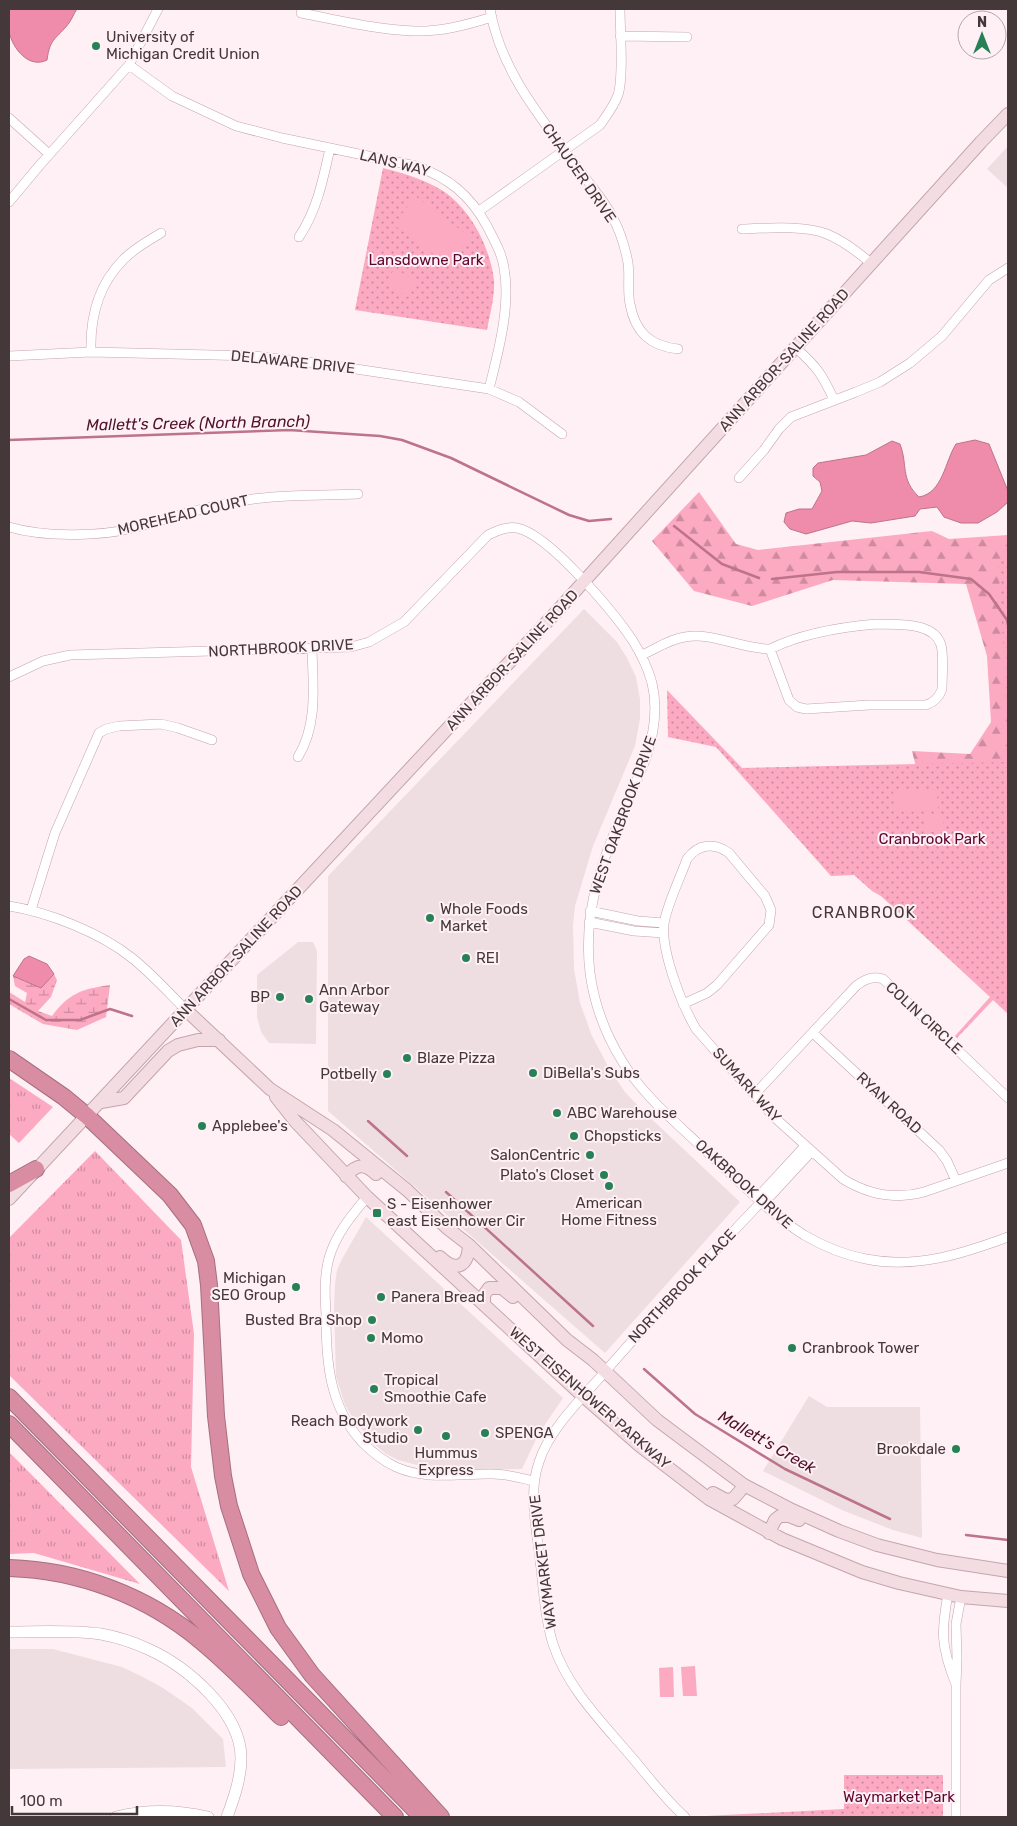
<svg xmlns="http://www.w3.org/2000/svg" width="1017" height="1826" viewBox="0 0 1017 1826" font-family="Rubik,sans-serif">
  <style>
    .built { fill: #eedee2 }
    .grass { fill: url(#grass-tufts) }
    .forest { fill: url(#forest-firs) }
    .wetland { fill: url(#wetland-marsh) }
    .park { fill: url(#park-dots) }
    .pitch { fill: #fca9c2 }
    .water { fill: #f08cab; stroke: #bd7389 }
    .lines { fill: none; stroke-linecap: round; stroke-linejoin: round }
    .stream { stroke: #bd7389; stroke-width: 2.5 }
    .minor-casing { stroke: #c4a5ad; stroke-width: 10 }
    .tertiary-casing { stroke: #c4a5ad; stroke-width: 12 }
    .secondary-casing { stroke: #c4a5ad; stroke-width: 14 }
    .motorway-casing { stroke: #a56f7f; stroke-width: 18 }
    .minor { stroke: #fff; stroke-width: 9 }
    .tertiary { stroke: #fff; stroke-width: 11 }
    .secondary { stroke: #f3dde3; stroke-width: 12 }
    .motorway { stroke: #d88da3; stroke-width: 16 }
    .poi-dot { fill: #288156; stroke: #fef0f4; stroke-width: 2 }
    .labels { text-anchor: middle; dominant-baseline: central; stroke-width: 4; stroke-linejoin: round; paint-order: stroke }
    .poi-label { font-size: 15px; fill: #45383b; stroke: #fef0f4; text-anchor: start }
    .street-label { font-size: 15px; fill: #45383b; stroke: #fef0f4 }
    .park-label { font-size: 15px; fill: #610530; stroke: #fef0f4 }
    .water-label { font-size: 16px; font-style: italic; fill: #50122b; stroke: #fef0f4 }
    .neighbourhood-label { font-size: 16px; letter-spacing: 1px; fill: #45383b; stroke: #fef0f4 }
  </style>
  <defs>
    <pattern id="grass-tufts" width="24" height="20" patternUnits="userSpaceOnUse" patternTransform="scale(1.25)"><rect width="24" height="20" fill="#fca9c2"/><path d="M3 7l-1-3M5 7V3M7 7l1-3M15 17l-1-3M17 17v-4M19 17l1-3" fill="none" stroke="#ce8b9f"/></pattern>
    <pattern id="forest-firs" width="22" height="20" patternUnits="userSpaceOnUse" patternTransform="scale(1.25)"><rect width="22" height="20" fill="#fca9c2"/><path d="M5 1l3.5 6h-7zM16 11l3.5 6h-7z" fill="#ce8b9f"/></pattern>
    <pattern id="wetland-marsh" width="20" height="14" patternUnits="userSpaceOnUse" patternTransform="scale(1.25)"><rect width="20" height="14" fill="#fca9c2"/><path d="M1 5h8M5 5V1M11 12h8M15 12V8" fill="none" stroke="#ce8b9f"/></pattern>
    <pattern id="park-dots" width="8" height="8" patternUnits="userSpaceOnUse" patternTransform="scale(1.25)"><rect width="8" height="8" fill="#fca9c2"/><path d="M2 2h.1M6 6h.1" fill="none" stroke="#ce8b9f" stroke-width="1.8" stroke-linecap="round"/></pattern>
  </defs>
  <rect width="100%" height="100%" fill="#fef0f4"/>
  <path class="built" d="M1008 146V188L987 169Z
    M584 609 617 642 627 658 636 677 640 699V719L635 746 593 846 575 906 573 925 574 969 580 1003 592 1036 610 1070 625 1092 644 1112 740 1202 605 1353 328 1111V876Z
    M298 942H313L317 951 316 1044 269 1043 261 1032 257 1017V975Z
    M366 1217 563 1398 538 1435 522 1469 436 1470 398 1460 386 1454 373 1443 353 1418 345 1405 336 1376 334 1306 335 1284 337 1270 342 1259Z
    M809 1396 827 1407H920L922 1538 893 1530 844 1511 763 1471Z
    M9 1649H53L122 1667 143 1677 163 1688 192 1708 223 1739 226 1767 9 1769Z"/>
  <path class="grass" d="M9 1078 53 1107 19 1143 9 1134Z
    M95 1151 181 1240 194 1334 191 1467 229 1591 9 1375V1238Z
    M9 1452 140 1584 34 1553 9 1554Z"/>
  <path class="forest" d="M699 492 736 544 758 550 932 531 949 539 1008 535V894L920 783 912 751 970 754 991 722 987 656 966 584 833 580 752 606 694 591 652 541Z"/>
  <path class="wetland" d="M54 974 57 980 51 997 38 1011 52 1016C69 993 82 989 110 985L106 1017 77 1030 43 1024 9 1004V992L25 1002 27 993 15 986 13 976 41 987Z"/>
  <path class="park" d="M383 168C406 174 431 181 450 196 474 216 490 249 494 280 495 296 490 314 487 330L355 310Z
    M1008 558V725L998 559Z
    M667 690 742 768 1008 762V1014L993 1000 957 1038 955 1036 990 997 881 896 872 891 854 875 831 876 716 747 668 737Z
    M844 1775H943V1817L706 1816 844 1809Z"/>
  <path class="pitch" d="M415 196 470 237 449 265 394 225Z
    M395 268 417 283 408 297 385 283Z
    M937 789 938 811 894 812 893 790Z
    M943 814 944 832H925L924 815Z
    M695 1666 697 1696H683L681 1667Z
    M673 1667 674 1697H660L659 1668Z"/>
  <path class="water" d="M9 9H77C74 13 72 19 69 23 57 39 50 37 47 60 29 69 13 49 9 32 7 26 9 16 9 9Z
    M975 440 989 444 1008 491V502L997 512 978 523H961L944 517 937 507 920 509 915 516 871 523 852 521 806 534 790 529 784 522 786 513 799 509H812L822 491 820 482 813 476V468L818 463 866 455 892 441 900 444C908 465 900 479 919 497 943 493 945 461 956 444Z
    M29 956 47 964 54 974 41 988 13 976 24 959Z"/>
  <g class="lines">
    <path class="stream" d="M9 440 289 430 380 436 402 440 451 458 569 515 589 521 611 519
      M674 526 722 564 759 578
      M772 579 837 572H919L971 579 989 594 1007 620 1008 625
      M9 999 46 1020H80L110 1009 132 1016
      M368 1121 407 1156
      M446 1192 593 1326
      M644 1369 695 1414 785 1469 890 1519
      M966 1535 1008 1540"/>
    <defs>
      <path id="minor" d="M490 9C501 74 546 124 584 176 593 189 605 202 612 216 620 231 625 246 628 263 630 276 627 291 630 304 635 332 650 346 678 349
        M301 13C338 20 377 30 415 31 441 32 467 25 492 17
        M620 36 687 37
        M129 65 172 96 236 126 282 138 416 166C449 178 470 195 487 226 494 240 502 253 504 268 511 306 498 353 489 389
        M9 118 49 154
        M9 202 39 166 129 65 158 9
        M479 211 600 125C607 115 614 106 618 95 624 76 620 31 620 9
        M742 229C766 228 804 225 827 234 844 241 858 252 872 264
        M299 237C317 210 323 180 330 148
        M796 348C817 367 822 374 834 400
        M91 352C90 318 98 285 123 260 133 249 148 241 161 233
        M9 356 91 352 254 356 316 363 489 389 519 402 562 434
        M739 478 764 450 779 429 791 417 856 392 880 382 910 363 942 336 989 280 1008 268
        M9 527C43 537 99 537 133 528 165 520 197 509 229 503 271 494 315 496 358 494
        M877 624C896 625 934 621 941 645 944 655 942 678 942 689 939 698 934 702 926 705H869L806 709 797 707 789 700 770 649C803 633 840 627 877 624Z
        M642 655C656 649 669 639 685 637 713 632 741 649 770 649
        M9 677 43 661 70 655 351 647 369 642 404 622 488 535C497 531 507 526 517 528 549 534 615 614 633 641 641 654 648 668 652 683 658 708 654 734 646 758 617 831 580 891 590 973 594 1003 606 1035 622 1061 644 1097 678 1124 708 1153 739 1181 768 1212 804 1235 823 1246 844 1255 866 1259 916 1269 962 1254 1008 1237
        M298 757C318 724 313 686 312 649
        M9 906C48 912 101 933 132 958 151 973 168 992 185 1009
        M31 910 55 833 99 733 106 729 119 726 161 724 178 728 212 740
        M590 911 638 921 664 923
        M589 922 634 931 664 933
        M683 1004 707 993 717 985 769 925 771 910 765 896 729 853C714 842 698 844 687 859 681 876 666 907 664 924 661 952 682 1005 696 1029L774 1117 843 1179C869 1195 895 1200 924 1192L1008 1163
        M813 1033 939 1150 947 1161 956 1181
        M754 1095 856 986C865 979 872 976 883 979L1008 1098
        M367 1197C351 1216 336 1234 329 1258 324 1276 325 1296 326 1315 326 1361 329 1406 362 1442 372 1452 383 1461 396 1467 427 1481 460 1473 493 1474 507 1474 521 1478 534 1481
        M757 1198 805 1146
        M763 1204 811 1152
        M948 1594C941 1632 941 1646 955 1682
        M685 1817C666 1800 651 1780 635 1761 605 1725 568 1690 553 1644 544 1615 543 1582 539 1551 535 1522 529 1490 539 1462 549 1430 581 1399 603 1374 654 1315 708 1258 761 1202
        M956 1817V1685L957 1658 956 1624 961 1597"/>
      <path id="tertiary" d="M9 1632C39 1632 70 1630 101 1634 117 1637 133 1642 148 1649 186 1666 241 1712 241 1758 241 1778 234 1798 227 1817
        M116 1817C147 1809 177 1810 208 1817"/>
      <path id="secondary" d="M185 1009 270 1089 333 1130 407 1190 447 1228 469 1245 567 1340 593 1360 657 1420 744 1485 792 1510 839 1531 877 1545 937 1560 1008 1571
        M276 1097 295 1121 367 1197 583 1396 640 1446 709 1499 782 1539 862 1572 899 1583 961 1597 1008 1601
        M101 1102 124 1098 168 1051 178 1045 198 1040H219
        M346 1176C357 1164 364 1163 376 1174
        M9 1199 559 609 981 142 1008 114
        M440 1257C457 1273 468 1266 469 1245
        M484 1305V1295L489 1288H502L513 1297
        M713 1493 726 1500 733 1499 740 1491 744 1485
        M769 1533 775 1520 780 1516H789L799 1520"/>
      <path id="motorway" d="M9 1059 64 1097 87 1116 170 1195 193 1225 206 1261 209 1285 216 1416 223 1476 229 1506 251 1574 278 1628 312 1675 441 1817
        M9 1184 36 1169
        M9 1397 422 1817
        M9 1424 395 1817
        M9 1568C79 1570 147 1596 201 1641 229 1664 255 1691 281 1717"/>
    </defs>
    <use href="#minor" class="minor-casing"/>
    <use href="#tertiary" class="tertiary-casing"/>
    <use href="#secondary" class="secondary-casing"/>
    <use href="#motorway" class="motorway-casing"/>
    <use href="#minor" class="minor"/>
    <use href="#tertiary" class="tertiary"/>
    <use href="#secondary" class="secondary"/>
    <use href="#motorway" class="motorway"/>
  </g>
  <g class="poi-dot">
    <circle cx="96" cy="46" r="5"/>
    <circle cx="430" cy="918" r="5"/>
    <circle cx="466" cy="958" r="5"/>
    <circle cx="280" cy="997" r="5"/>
    <circle cx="309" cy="999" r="5"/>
    <circle cx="407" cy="1058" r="5"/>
    <circle cx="533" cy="1073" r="5"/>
    <circle cx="387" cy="1074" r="5"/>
    <circle cx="557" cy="1113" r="5"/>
    <circle cx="202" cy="1126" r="5"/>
    <circle cx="574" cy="1136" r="5"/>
    <circle cx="590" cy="1155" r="5"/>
    <circle cx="604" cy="1175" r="5"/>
    <circle cx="609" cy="1186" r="5"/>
    <rect x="372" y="1208" width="10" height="10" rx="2.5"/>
    <circle cx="296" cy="1287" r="5"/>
    <circle cx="381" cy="1297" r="5"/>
    <circle cx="372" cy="1320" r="5"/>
    <circle cx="371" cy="1338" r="5"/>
    <circle cx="792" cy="1348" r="5"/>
    <circle cx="374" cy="1389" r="5"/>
    <circle cx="418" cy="1430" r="5"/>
    <circle cx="485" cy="1433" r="5"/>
    <circle cx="446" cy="1436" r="5"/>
    <circle cx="956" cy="1449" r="5"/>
  </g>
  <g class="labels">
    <g class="poi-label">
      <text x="106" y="37">University of<tspan x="106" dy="17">Michigan Credit Union</tspan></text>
      <text x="440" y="909">Whole Foods<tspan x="440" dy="17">Market</tspan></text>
      <text x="476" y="958">REI</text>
      <text x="319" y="990">Ann Arbor<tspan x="319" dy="17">Gateway</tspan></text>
      <text x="270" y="997" text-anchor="end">BP</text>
      <text x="417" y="1058">Blaze Pizza</text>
      <text x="543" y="1073">DiBella's Subs</text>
      <text x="377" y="1074" text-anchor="end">Potbelly</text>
      <text x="567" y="1113">ABC Warehouse</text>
      <text x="212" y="1126">Applebee's</text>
      <text x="584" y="1136">Chopsticks</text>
      <text x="580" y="1155" text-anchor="end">SalonCentric</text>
      <text x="594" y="1175" text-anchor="end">Plato's Closet</text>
      <text x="609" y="1203" text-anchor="middle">American<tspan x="609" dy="17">Home Fitness</tspan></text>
      <text x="387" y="1204">S - Eisenhower<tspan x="387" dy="17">east Eisenhower Cir</tspan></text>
      <text x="286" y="1278" text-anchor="end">Michigan<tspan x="286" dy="17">SEO Group</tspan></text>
      <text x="391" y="1297">Panera Bread</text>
      <text x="362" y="1320" text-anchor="end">Busted Bra Shop</text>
      <text x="381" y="1338">Momo</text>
      <text x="802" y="1348">Cranbrook Tower</text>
      <text x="384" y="1380">Tropical<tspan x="384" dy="17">Smoothie Cafe</tspan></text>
      <text x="408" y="1421" text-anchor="end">Reach Bodywork<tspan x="408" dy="17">Studio</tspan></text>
      <text x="495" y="1433">SPENGA</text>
      <text x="946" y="1449" text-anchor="end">Brookdale</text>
      <text x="446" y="1453" text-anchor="middle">Hummus<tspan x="446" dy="17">Express</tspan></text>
    </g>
    <g class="street-label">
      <text transform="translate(395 163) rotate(14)">LANS WAY</text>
      <text transform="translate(579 173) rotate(55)">CHAUCER DRIVE</text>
      <text transform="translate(784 360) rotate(-48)">ANN ARBOR-SALINE ROAD</text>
      <text transform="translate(293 362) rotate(6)">DELAWARE DRIVE</text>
      <text transform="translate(183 515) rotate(-13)">MOREHEAD COURT</text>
      <text transform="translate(281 648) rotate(-3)">NORTHBROOK DRIVE</text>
      <text transform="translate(512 660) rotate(-47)">ANN ARBOR-SALINE ROAD</text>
      <text transform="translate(623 815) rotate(-70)">WEST OAKBROOK DRIVE</text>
      <text transform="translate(236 956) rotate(-47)">ANN ARBOR-SALINE ROAD</text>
      <text transform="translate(924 1018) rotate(43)">COLIN CIRCLE</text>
      <text transform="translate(747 1085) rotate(48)">SUMARK WAY</text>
      <text transform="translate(889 1103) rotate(43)">RYAN ROAD</text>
      <text transform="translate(744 1184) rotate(42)">OAKBROOK DRIVE</text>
      <text transform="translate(682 1286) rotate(-47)">NORTHBROOK PLACE</text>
      <text transform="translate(590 1398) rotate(41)">WEST EISENHOWER PARKWAY</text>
      <text transform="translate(543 1562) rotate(-97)">WAYMARKET DRIVE</text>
    </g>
    <g class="park-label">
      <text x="426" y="260">Lansdowne Park</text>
      <text x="932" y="839">Cranbrook Park</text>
      <text x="899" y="1797">Waymarket Park</text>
    </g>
    <g class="water-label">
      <text transform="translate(198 423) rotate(-1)">Mallett's Creek (North Branch)</text>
      <text transform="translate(767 1442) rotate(30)">Mallett's Creek</text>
    </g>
    <g class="neighbourhood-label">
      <text x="864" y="912">CRANBROOK</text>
    </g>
  </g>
  <rect width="1017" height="1826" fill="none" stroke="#45383b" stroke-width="20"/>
  <g transform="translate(982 35)"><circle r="24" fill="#fef0f4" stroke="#b4a6aa"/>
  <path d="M0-4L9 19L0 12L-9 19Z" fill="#288156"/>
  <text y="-8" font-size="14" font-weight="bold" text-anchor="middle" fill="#45383b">N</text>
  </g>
  <path d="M12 1806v8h125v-8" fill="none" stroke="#45383b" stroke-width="2.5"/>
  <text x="20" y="1806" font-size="15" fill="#45383b" stroke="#fef0f4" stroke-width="4" paint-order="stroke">100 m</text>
</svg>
